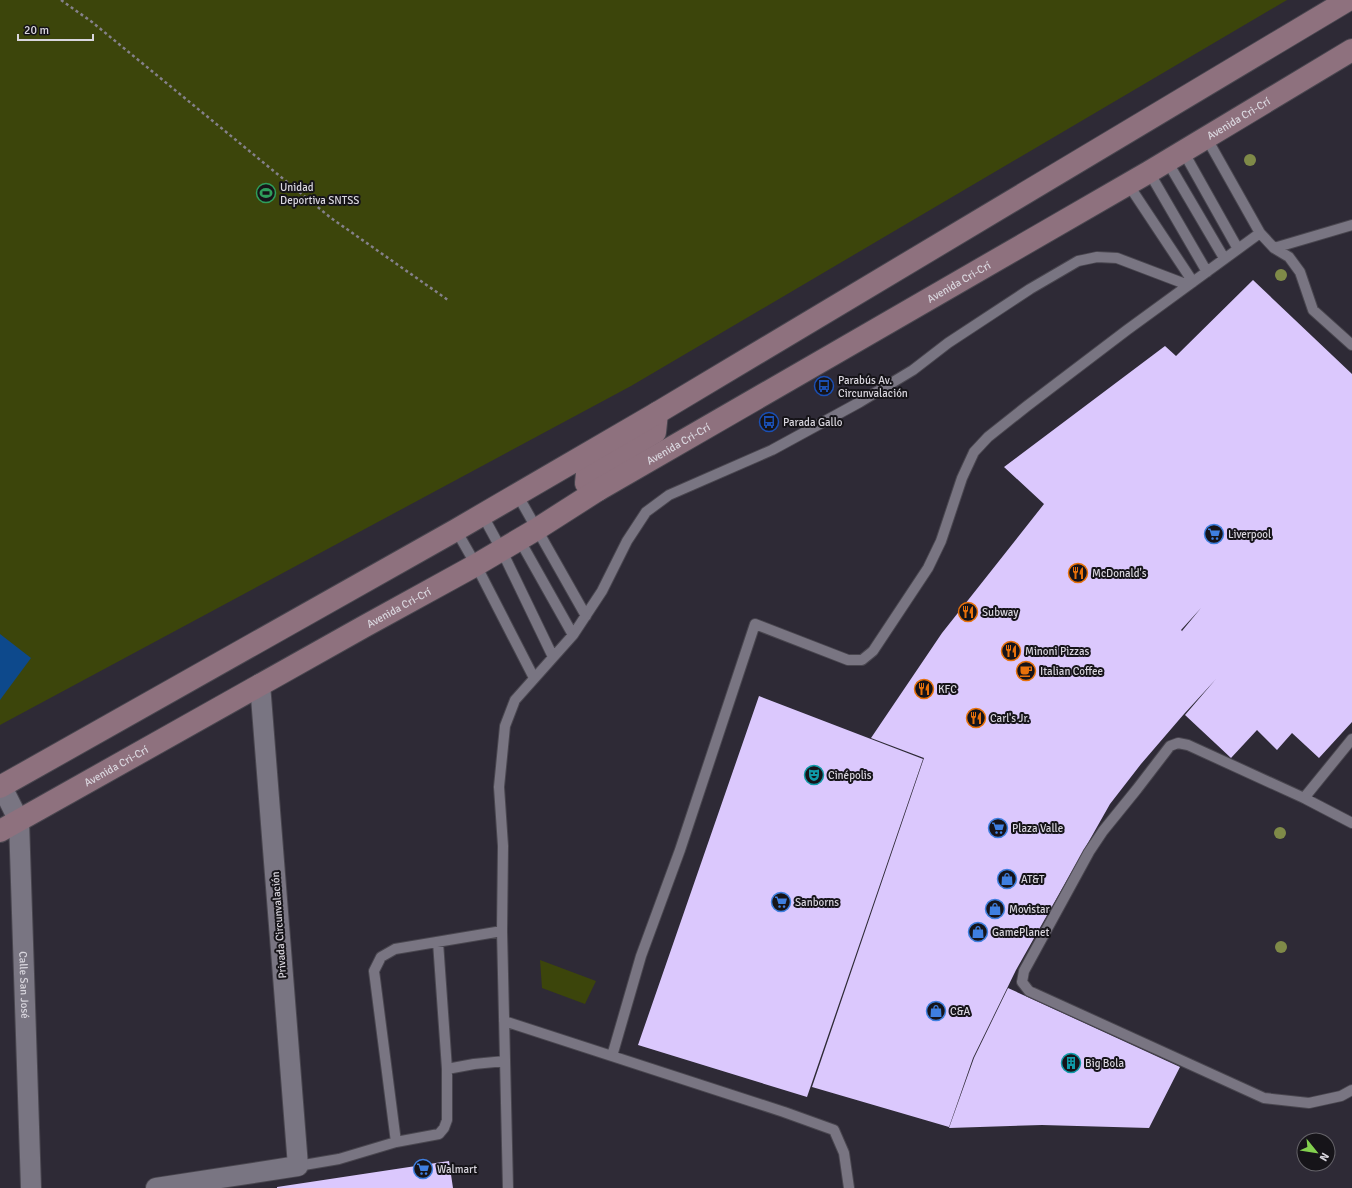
<svg xmlns="http://www.w3.org/2000/svg" width="1352" height="1188" viewBox="0 0 1352 1188" font-family="Signika,sans-serif">
  <style>
    .green { fill: #3c450b }
    .water { fill: #0d498c }
    .building { fill: #dbc8fd; fill-rule: evenodd }
    .lines { fill: none; stroke-linecap: round; stroke-linejoin: round }
    .lane-casing { stroke: #49464f; stroke-width: 12 }
    .street-casing { stroke: #49464f; stroke-width: 22 }
    .secondary-casing { stroke: #49464f; stroke-width: 24 }
    .path { stroke: #85818b; stroke-width: 2.5; stroke-dasharray: 3 3; stroke-linecap: butt }
    .lane { stroke: #797582; stroke-width: 10 }
    .street { stroke: #797582; stroke-width: 20 }
    .secondary { stroke: #8e717e; stroke-width: 22 }
    .tree { fill: #7f8a48 }
    .labels { text-anchor: middle; dominant-baseline: central; stroke-width: 4; stroke-linejoin: round; paint-order: stroke }
    .street-label { font-size: 11px; fill: #d9d6de; stroke: #161419 }
    .poi-label { font-size: 11px; fill: #d9d6de; stroke: #161419; text-anchor: start }
  </style>
  <rect width="100%" height="100%" fill="#2e2a36"/>
  <path class="green" d="M0 0H1287L631 386 0 725Z
    M540 960 596 981 585 1004 542 988Z"/>
  <path class="water" d="M0 634 31 658 0 700Z"/>
  <path class="building" d="M1253 280 1352 374V722L1319 758 1292 733 1277 750 1257 730 1231 758 1185 715 1216 679 1184 714 1141 764 1110 804 1016 970 973 1058 949 1127 812 1087 924 758 871 738 942 633 1044 504 1004 467 1165 346 1176 356ZM1201 608 1182 631 1194 643 1181 630Z
    M759 696 923 759 807 1097 638 1045Z
    M1008 988 1180 1067 1149 1128 1042 1125 949 1128 974 1058Z
    M449 1161 453 1188H277V1187Z"/>
  <g class="lines">
    <defs>
      <path id="lane" d="M1206 137 1260 233 1274 248 1289 257 1300 272 1313 310 1352 345
        M1183 151 1238 249
        M1167 161 1224 258
        M1149 172 1207 272
        M1128 184 1193 282
        M1274 248 1352 225
        M517 494 586 616
        M482 514 501 549 553 657
        M456 530 476 565 534 678
        M519 539 573 635
        M1304 798 1352 739
        M1352 823 1304 798 1188 745 1178 743 1170 746 1137 789 1103 831 1089 852 1024 971 1022 982 1029 991 1264 1098 1309 1103 1341 1096 1352 1090
        M502 931 395 949 381 957 374 971 396 1142 439 1134 444 1128 447 1120V1069L474 1064 505 1061
        M438 942 447 1069
        M504 1021 784 1112 834 1130 844 1153 849 1188
        M612 1056 641 956 680 850 755 624 848 660H862L873 651 928 568 941 541 962 478 974 452 988 437 1027 406 1127 330 1260 233
        M298 1166 339 1159 396 1142
        M508 1188 502 931 503 846 499 787 505 726 515 700 573 635 602 591 627 541 646 512 669 495 772 450 860 402 913 370 948 343 1030 289 1078 261 1097 257 1117 258 1188 285"/>
      <g id="street">
        <path id="s1" d="M2 787 19 821 31 1188"/>
        <path d="M156 1188 298 1166 260 684"/>
      </g>
      <g id="secondary">
        <path d="M598 490 586 483 587 473 655 432 657 413"/>
        <path d="M0 787 456 530 657 413 1348 0"/>
        <path id="s2" d="M0 831 365 626 476 565 537 529 598 490 1149 172 1352 50"/>
      </g>
    </defs>
    <use href="#lane" class="lane-casing"/>
    <use href="#street" class="street-casing"/>
    <use href="#secondary" class="secondary-casing"/>
    <path class="path" d="M61 0 92 22 331 218 448 300"/>
    <use href="#lane" class="lane"/>
    <use href="#street" class="street"/>
    <use href="#secondary" class="secondary"/>
  </g>
  <g class="tree">
    <circle cx="1250" cy="160" r="6"/>
    <circle cx="1281" cy="275" r="6"/>
    <circle cx="1280" cy="833" r="6"/>
    <circle cx="1281" cy="947" r="6"/>
  </g>
  <defs>
    <symbol id="stadium-ring" viewBox="-11 -11 22 22"><circle r="9.5" fill="#161419" stroke="#2e9e5b" stroke-width="1.5"/><path d="M0-5a6.5 5 0 1 0 0 10a6.5 5 0 1 0 0-10ZM-3.5-1.8h7v3.6h-7Z" fill="#2e9e5b"/></symbol>
    <symbol id="bus-ring" viewBox="-11 -11 22 22"><circle r="9.5" fill="#161419" stroke="#1a4fb4" stroke-width="1.5"/><path d="M-5-6H5V4H4V6H2V4H-2V6H-4V4H-5ZM-3.5-4V0h7V-4ZM-3.5 1.2v1.5H-2V1.2ZM2 1.2v1.5H3.5V1.2Z" fill="#1a4fb4"/></symbol>
    <symbol id="supermarket-ring" viewBox="-11 -11 22 22"><circle r="9.5" fill="#161419" stroke="#3f7fe0" stroke-width="1.5"/><path d="M-6-5.5h2.5l.6 2H6L4.5 2H-2.5L-4.4-4H-6ZM-1.5 3.2a1.3 1.3 0 1 0 .1 0ZM3 3.2a1.3 1.3 0 1 0 .1 0Z" fill="#3f7fe0"/></symbol>
    <symbol id="restaurant-ring" viewBox="-11 -11 22 22"><circle r="9.5" fill="#161419" stroke="#e8710a" stroke-width="1.5"/><path d="M-5-6h1v4h1v-4h1v4h1v-4h1v5L-1.5 .5V6h-2V.5L-5-1ZM5-6V6H3V1.5H1.5Q1.5-4 5-6Z" fill="#e8710a"/></symbol>
    <symbol id="cafe-ring" viewBox="-11 -11 22 22"><circle r="9.5" fill="#161419" stroke="#e8710a" stroke-width="1.5"/><path d="M-5.5-4.5H6V0H3Q3 3.5 0 3.5H-2.5Q-5.5 3.5-5.5 0ZM3-3.2v2h1.7v-2ZM-6 4.5H4V6H-6Z" fill="#e8710a"/></symbol>
    <symbol id="theatre-ring" viewBox="-11 -11 22 22"><circle r="9.5" fill="#161419" stroke="#0f9aa8" stroke-width="1.5"/><path d="M-5-5.5Q0-4 5-5.5V0Q5 5 0 6Q-5 5-5 0ZM-3.3-2.5H-1v1.5H-3.3ZM1-2.5H3.3v1.5H1ZM-2.8 1Q0 5.5 2.8 1Z" fill="#0f9aa8"/></symbol>
    <symbol id="shop-ring" viewBox="-11 -11 22 22"><circle r="9.5" fill="#161419" stroke="#3f7fe0" stroke-width="1.5"/><path d="M-5-2.5h2.3a2.7 3.5 0 0 1 5.4 0H5L5.5 6h-11ZM-1.5-2.5h3a1.5 2.3 0 0 0-3 0Z" fill="#3f7fe0"/></symbol>
    <symbol id="building-ring" viewBox="-11 -11 22 22"><circle r="9.5" fill="#161419" stroke="#0f9aa8" stroke-width="1.5"/><path d="M-4-6H4V6H1V3H-1V6H-4ZM-2.5-4.3h1.7v1.8h-1.7ZM.8-4.3h1.7v1.8H.8ZM-2.5-1h1.7V.8h-1.7ZM.8-1h1.7V.8H.8Z" fill="#0f9aa8"/></symbol>
  </defs>
  <g fill-rule="evenodd">
    <use href="#stadium-ring" x="255" y="182" width="22" height="22"/>
    <use href="#bus-ring" x="813" y="375" width="22" height="22"/>
    <use href="#bus-ring" x="758" y="411" width="22" height="22"/>
    <use href="#supermarket-ring" x="1203" y="523" width="22" height="22"/>
    <use href="#restaurant-ring" x="1067" y="562" width="22" height="22"/>
    <use href="#restaurant-ring" x="957" y="601" width="22" height="22"/>
    <use href="#restaurant-ring" x="1000" y="640" width="22" height="22"/>
    <use href="#cafe-ring" x="1015" y="660" width="22" height="22"/>
    <use href="#restaurant-ring" x="913" y="678" width="22" height="22"/>
    <use href="#restaurant-ring" x="965" y="707" width="22" height="22"/>
    <use href="#theatre-ring" x="803" y="764" width="22" height="22"/>
    <use href="#supermarket-ring" x="987" y="817" width="22" height="22"/>
    <use href="#shop-ring" x="996" y="868" width="22" height="22"/>
    <use href="#supermarket-ring" x="770" y="891" width="22" height="22"/>
    <use href="#shop-ring" x="984" y="898" width="22" height="22"/>
    <use href="#shop-ring" x="967" y="921" width="22" height="22"/>
    <use href="#shop-ring" x="925" y="1000" width="22" height="22"/>
    <use href="#building-ring" x="1060" y="1052" width="22" height="22"/>
    <use href="#supermarket-ring" x="412" y="1158" width="22" height="22"/>
  </g>
  <g class="labels">
    <g class="street-label">
      <text stroke="none"><textPath href="#s2" startOffset="1429">Avenida Cri-Crí</textPath></text>
      <text stroke="none"><textPath href="#s2" startOffset="1105">Avenida Cri-Crí</textPath></text>
      <text stroke="none"><textPath href="#s2" startOffset="781">Avenida Cri-Crí</textPath></text>
      <text stroke="none"><textPath href="#s2" startOffset="457">Avenida Cri-Crí</textPath></text>
      <text stroke="none"><textPath href="#s2" startOffset="133">Avenida Cri-Crí</textPath></text>
      <text transform="translate(279 925) rotate(-94)">Privada Circunvalación</text>
      <text stroke="none"><textPath href="#s1" startOffset="202">Calle San José</textPath></text>
    </g>
    <g class="poi-label">
      <text x="280" y="187">Unidad<tspan x="280" dy="13">Deportiva SNTSS</tspan></text>
      <text x="838" y="380">Parabús Av.<tspan x="838" dy="13">Circunvalación</tspan></text>
      <text x="783" y="422">Parada Gallo</text>
      <text x="1228" y="534">Liverpool</text>
      <text x="1092" y="573">McDonald's</text>
      <text x="982" y="612">Subway</text>
      <text x="1025" y="651">Minoni Pizzas</text>
      <text x="1040" y="671">Italian Coffee</text>
      <text x="938" y="689">KFC</text>
      <text x="990" y="718">Carl's Jr.</text>
      <text x="828" y="775">Cinépolis</text>
      <text x="1012" y="828">Plaza Valle</text>
      <text x="1021" y="879">AT&amp;T</text>
      <text x="795" y="902">Sanborns</text>
      <text x="1009" y="909">Movistar</text>
      <text x="992" y="932">GamePlanet</text>
      <text x="950" y="1011">C&amp;A</text>
      <text x="1085" y="1063">Big Bola</text>
      <text x="437" y="1169">Walmart</text>
    </g>
  </g>
  <g transform="translate(1316 1152) rotate(120)"><circle r="19" fill="#161419" stroke="#646268"/>
  <path d="M0-3L7 15L0 10L-7 15Z" fill="#83d04f"/>
  <text y="-6" font-size="11" font-weight="bold" text-anchor="middle" fill="#d9d6de">N</text>
  </g>
  <path d="M18 34v6h75v-6" fill="none" stroke="#d9d6de" stroke-width="2"/>
  <text x="24" y="34" font-size="12" fill="#d9d6de" stroke="#161419" stroke-width="3" paint-order="stroke">20 m</text>
</svg>
